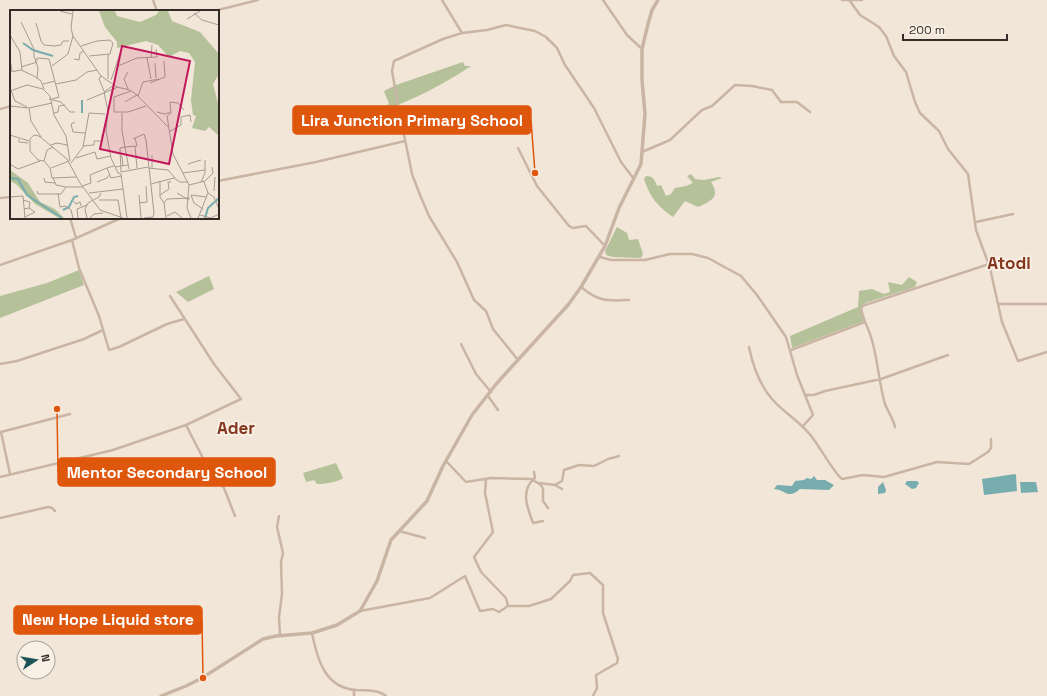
<svg xmlns="http://www.w3.org/2000/svg" width="1047" height="696" viewBox="0 0 1047 696" font-family="'Space Grotesk',sans-serif">
  <style>
    .green { fill: #b4c199 }
    .water { fill: #78adaf }
    .lines { fill: none; stroke-linecap: round; stroke-linejoin: round }
    .minor { stroke: #cab5a5; stroke-width: 2.5 }
    .tertiary { stroke: #cab5a5; stroke-width: 3.5 }
    .labels { text-anchor: middle; dominant-baseline: central; stroke-width: 3.5; stroke-linejoin: round; paint-order: stroke }
    .quarter-label { font-size: 17px; font-weight: bold; fill: #85361e; stroke: #f9f0e5 }
    .inset-river { fill: none; stroke: #78adaf; stroke-width: 2 }
    .inset-road { fill: none; stroke: #a69b91; stroke-width: 1 }
    .view { fill: #c2185b; fill-opacity: 0.15; stroke: #c2185b; stroke-width: 2 }
    .inset-edge { fill: none; stroke: #352b26; stroke-width: 2 }
    .leader { fill: none; stroke: #df570d; stroke-width: 1.5 }
    .callout-dot { fill: #df570d; stroke: #f9f0e5; stroke-width: 1.5 }
    .callout { fill: #df570d; stroke: #df570d; stroke-width: 1.5 }
    .callout-label { font-size: 16px; text-anchor: middle; font-weight: bold; fill: #fff }
  </style>
  <rect width="100%" height="100%" fill="#f2e6d9"/>
  <path class="green" d="M463 62 465 66H471C442 85 414 100 381 111L379 109 389 104 384 91 396 85Z
    M691 174 695 179 704 180 719 177 722 178 711 182C721 197 711 201 698 207L685 201 673 217C656 204 651 199 644 179L646 176C653 176 655 180 657 186L661 185 666 196 671 194 675 188 686 186 693 183 687 176Z
    M617 227 627 233 629 240 638 239 643 254 641 258 613 257 606 255 605 251Z
    M79 270 84 285 0 318V296L47 283Z
    M209 276 214 289 188 302 176 292Z
    M909 277 917 282 915 287 865 303 862 310 864 321 792 348 790 336 858 307 859 291 872 289 884 294 890 292 888 282 902 285Z
    M336 463 343 478C338 482 324 484 317 484L314 480 306 482 303 473Z"/>
  <path class="water" d="M1015 474 1016 475 1017 491 984 495 982 479Z
    M814 476 817 480H825L834 485 829 490 800 489C787 500 787 490 774 489L777 485 792 486 795 481 804 480 807 478 811 479Z
    M907 481H917L919 483 916 488 912 489 905 484Z
    M883 482 886 490 885 493 878 494V487Z
    M1020 482H1036L1038 492 1021 493Z"/>
  <g class="lines">
    <path class="minor" d="M153 0 157 11
      M442 0 462 33
      M603 0 627 35 642 49
      M842 0H862
      M850 1 860 15 879 27 886 36 894 56 906 72 915 102 920 113 939 131 948 149 968 174 976 230 990 268 1002 322 1018 361 1047 352
      M214 11 258 0
      M0 109 11 106
      M518 148 537 186 569 226 573 228 586 226 605 246
      M642 152 670 140 702 110 712 106 735 85 752 86 772 90 781 102H797L810 112
      M218 181 316 162 405 141
      M0 198 11 197
      M70 218 76 238
      M976 222 1013 214
      M72 240 79 268 99 316 109 350 119 347 167 324 184 319
      M600 257 611 260H645L670 254H692L708 258 741 276 757 295 786 337 797 375 813 415 803 426
      M0 265 72 240 121 218
      M581 287C599 302 607 301 629 300
      M998 304H1047
      M865 322C878 348 877 377 885 404 888 412 893 418 895 427
      M461 344 476 374 491 392
      M749 347C753 367 759 384 772 399 784 413 801 422 812 437 819 446 835 474 842 479L863 475 884 477 937 462 969 464 988 452 991 448V439
      M791 350 865 322 861 309 862 306 989 264
      M518 360 493 329 486 311 474 300 457 262 429 216 420 195 412 174 398 105 392 71 394 61 443 39 462 33 487 30 506 25 535 31 546 37 557 48 565 65 594 108 621 162 634 179
      M0 364 17 361 84 339 103 330
      M806 395H814L825 391 881 379 948 355
      M488 396 498 410
      M186 425 208 468 224 488 235 516
      M446 461 466 482 491 478 531 479 541 485 543 489V501L548 508
      M534 472 535 478C520 490 527 507 533 523L543 521
      M10 474 1 432 70 414
      M0 477 113 450 186 425 241 399 214 364 170 296
      M486 479 485 493 493 532 474 557 481 572 506 598 508 606
      M539 483 555 485 562 489
      M555 485 562 481 564 470 579 465 594 466 608 459 619 456
      M279 516 277 527 283 553 281 562 282 594 279 617 280 635
      M0 518 48 507 52 508 55 511
      M399 531 425 538
      M360 611 430 598 465 576 480 611 493 609 499 612 508 606H529L551 599 570 581 573 575 590 573 603 585V613L618 659 617 663 596 675 597 688 593 696
      M312 633C317 659 325 688 356 690 366 690 379 690 386 696
      M354 690V696"/>
    <path class="tertiary" d="M161 696 186 686 202 678 263 639 276 636 312 633 337 625 360 611 377 581 391 540 427 501 443 466 472 415 497 383 568 305 581 287 605 246 619 208 641 164 645 114 642 80V49L648 24 652 10 658 0"/>
  </g>
  <g class="labels">
    <g class="quarter-label">
      <text x="1009" y="263">Atodi</text>
      <text x="236" y="428">Ader</text>
    </g>
  </g>
  <g transform="translate(10 10)">
    <rect width="209" height="209" fill="#f2e6d9"/>
    <path d="M89 1H105L107 6 130 12 146 5 149 1H158L162 11 190 22 209 44V64L203 74 209 97V126L199 117 195 121 182 118 186 106 183 105 181 90 185 52 179 43 170 41 159 47 148 35 136 31 107 38V32L95 17ZM0 160 18 173 30 192 45 199 54 208H49L25 194 6 174 0 171Z" fill="#b4c199"/>
    <path class="inset-river" d="M13 33 23 40 43 46M72 90V103M0 168 8 169 17 185 52 208M53 200 59 197 64 187 68 186M195 208 198 198 209 188"/>
    <path class="inset-road" d="M50 1 62 4M63 1 61 18 63 26 91 66 107 77 120 80 127 85 158 117M184 3 192 10 209 15M177 9 190 1M11 12 24 39V46L28 58 27 68M26 13 31 31M0 25 10 42 12 60M31 31 34 35 45 36 51 35 53 31H59M71 36 87 31 100 30 103 33 100 44 79 46M98 44V69M137 48 141 69M141 48 142 35M0 49 2 61M64 49 69 50 70 43 74 41M27 51V48L39 49 49 87 42 89M145 53 146 68M42 56 58 44 63 26M108 56 127 48 147 47 146 39M11 57 27 52M0 62 11 60 24 66 31 71 34 79M118 62 114 69 118 79M91 66 89 69 94 81M101 70 110 44M140 73 155 67 154 51M33 74 45 71M46 74 66 70 77 62 87 60M104 75 94 82 98 101 96 121 101 148 108 163 111 164 117 208M1 80 5 91 17 97M0 81 17 75 33 79 40 86 44 105 56 126 60 151M121 81 104 87V102H118L136 96M128 86 133 72 149 69M39 89 51 92 60 102H65M77 90 108 77M115 92 127 85M0 96 19 98 21 111 31 127M19 98 42 93M174 100 168 93 160 92 161 103 157 106 163 144 179 175 177 198 181 208M147 102 155 104 160 102M44 103 48 102 49 96 55 95M112 103V121L119 159M65 112 61 114 63 122 75 123M159 122 171 115V107L180 105 181 112M0 125 19 131M9 129V132L18 133M123 129 134 124 136 130 144 203 143 207 134 208M41 135 47 133 57 135M73 136 84 135V131H92V125M125 136 127 158M115 137 127 136 125 128M142 145V159M110 147 112 146 113 156M66 148 85 142 87 149 101 146M34 151 37 140 43 137M61 153 73 137 79 103 95 104M0 154 8 159 30 151M178 154 191 150M104 156 97 158 101 168 111 166M105 157 118 155M41 158 59 151M138 158 158 160 165 168M111 162 110 138 115 137M111 162 138 157M173 163 195 160M66 167 42 168 40 158 34 151 28 150 20 141V129L24 125 29 126 57 149 70 173 90 200 113 208M34 168 35 172 45 173M43 168 46 175 56 177M150 171V187L154 193 156 208M87 172 97 168 99 165M191 172 195 163V150M141 174 164 168 170 172H178M179 175 195 171 203 163 202 157M72 176 81 173 80 165 97 158M27 181 28 184H51L56 177H73M204 181 205 167M48 183 50 197 55 196 61 200 63 208M79 183 113 179M167 183 179 190M198 183 204 187 209 199M129 185 131 208M150 185 159 179 158 172H161M181 185 184 193 193 199M181 185 196 187M0 187 13 186 15 208M13 190 20 192 19 198 14 199M89 190H108L111 208M64 191 66 194 70 192 71 196M129 193 137 192 136 176M154 193 157 189 180 188M190 205 201 208 209 204M157 206 165 202 172 208M15 207 25 202 19 198M68 208 67 199 77 195M77 208 75 199 78 193 89 187 91 183M80 208 84 204 93 203M188 208 198 183 194 172"/>
    <path class="view" d="M112 36 180 51 159 154 90 139Z"/>
    <rect width="209" height="209" class="inset-edge"/>
  </g>
  <path class="leader" d="M535 173L531 120M57 409L58 472M203 678L202 620"/>
  <g class="callout-dot">
    <circle cx="535" cy="173" r="4"/>
    <circle cx="57" cy="409" r="4"/>
    <circle cx="203" cy="678" r="4"/>
  </g>
  <g class="callout">
    <rect x="293" y="106" width="238" height="28" rx="4"/>
    <rect x="58" y="458" width="217" height="28" rx="4"/>
    <rect x="14" y="606" width="188" height="28" rx="4"/>
  </g>
  <g class="callout-label">
    <text x="412" y="126">Lira Junction Primary School</text>
    <text x="167" y="478">Mentor Secondary School</text>
    <text x="108" y="625">New Hope Liquid store</text>
  </g>
  <g transform="translate(36 660) rotate(78)"><circle r="19" fill="#f9f0e5" stroke="#aba199"/>
  <path d="M0-3L7 15L0 10L-7 15Z" fill="#1c5457"/>
  <text y="-6" font-size="11" font-weight="bold" text-anchor="middle" fill="#352b26">N</text>
  </g>
  <path d="M903 34v6h104v-6" fill="none" stroke="#352b26" stroke-width="2"/>
  <text x="909" y="34" font-size="12" fill="#352b26" stroke="#f9f0e5" stroke-width="3" paint-order="stroke">200 m</text>
</svg>
